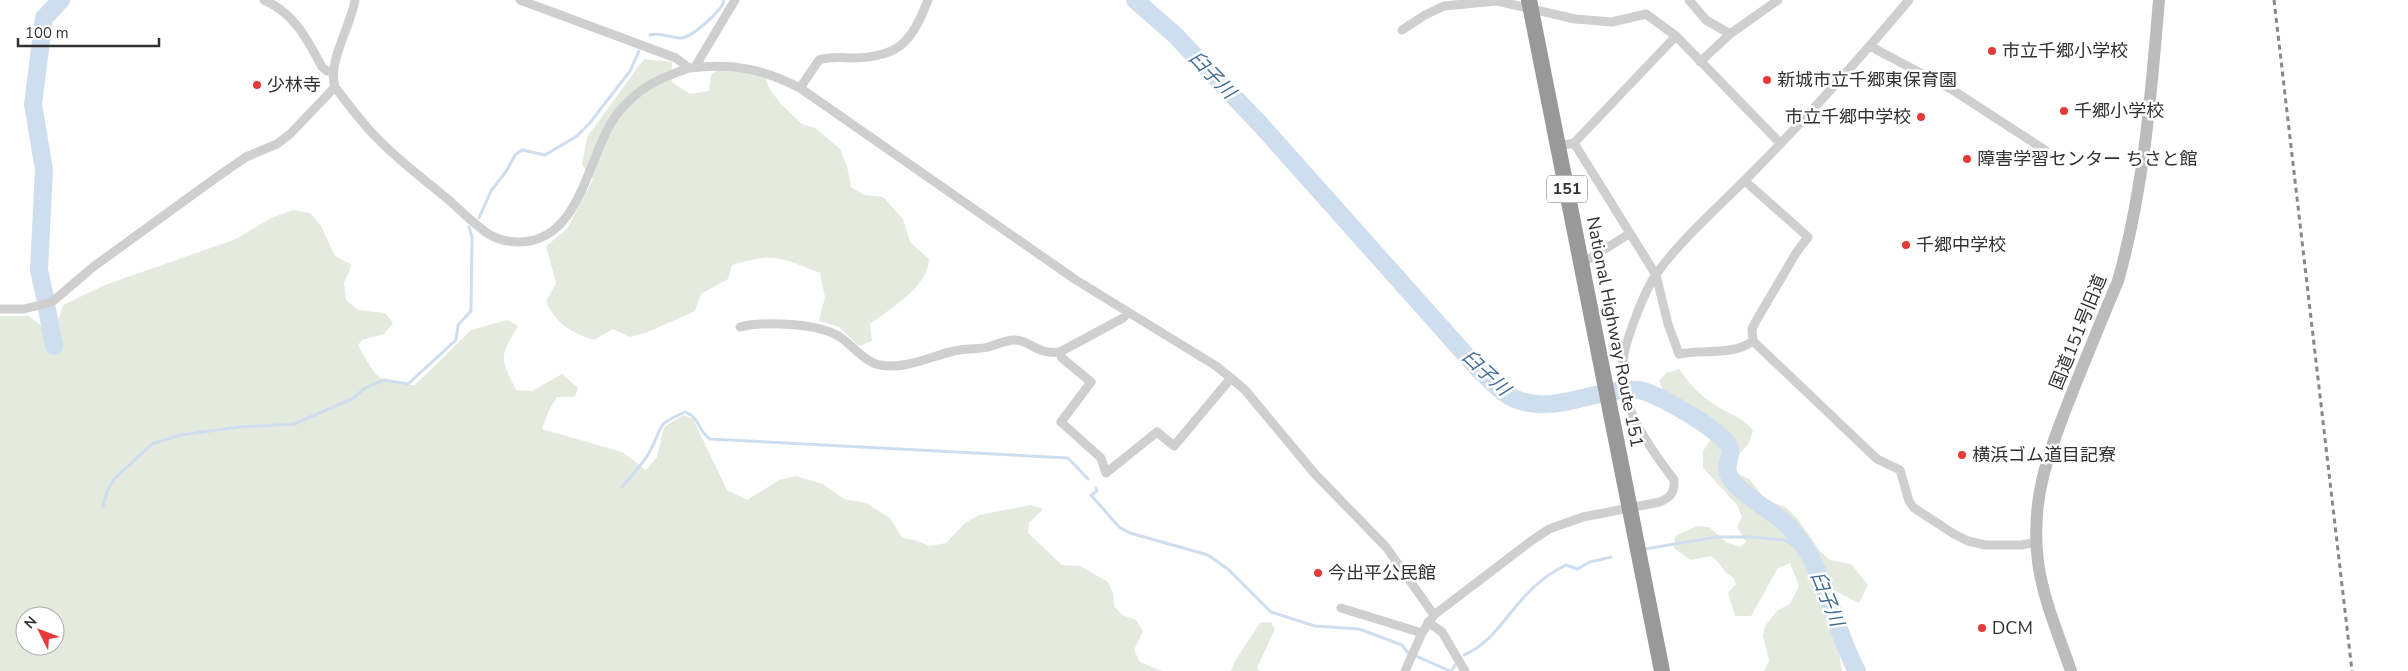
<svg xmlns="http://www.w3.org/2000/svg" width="2408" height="671" viewBox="0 0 2408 671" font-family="'Nunito Sans','Noto Sans JP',sans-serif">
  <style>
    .green { fill: #e4ebde; fill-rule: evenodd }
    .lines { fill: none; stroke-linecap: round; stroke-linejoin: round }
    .stream { stroke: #cedeee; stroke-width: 3 }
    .river { stroke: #cedeee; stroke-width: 18 }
    .street { stroke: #cfcfcf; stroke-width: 9 }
    .secondary { stroke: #bcbcbc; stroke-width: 12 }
    .highway { stroke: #999; stroke-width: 16 }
    .rail { stroke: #878787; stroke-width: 3; stroke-dasharray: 5 4; stroke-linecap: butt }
    .poi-dot { fill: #e63a38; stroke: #fff; stroke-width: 2 }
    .labels { text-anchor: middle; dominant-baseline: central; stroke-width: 5; stroke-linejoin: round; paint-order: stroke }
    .shield { fill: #fff; stroke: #707070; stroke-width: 1 }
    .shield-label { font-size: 16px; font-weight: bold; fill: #323232 }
    .poi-label { font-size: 18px; fill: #323232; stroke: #fff; text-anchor: start }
    .street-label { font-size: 18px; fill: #323232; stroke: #fff }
    .water-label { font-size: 19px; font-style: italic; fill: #3f6c96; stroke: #fff }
  </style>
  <rect width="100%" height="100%" fill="#fff"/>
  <path class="green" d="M644 59 672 62V82L690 94 709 91 711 75 720 67 765 76 770 90 782 105 802 124 815 128 840 149 847 166 851 187 864 195 883 197 903 219 910 242 929 259C929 286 890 309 870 324L872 341 859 346 839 327 819 321 825 297 820 273C781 258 774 252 732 265L728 279 701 294 695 311 648 332 630 337 613 329 594 340C568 331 559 326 546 302L556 283 546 246 567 229 593 179 582 165 587 137Z
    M293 210 310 213 321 226 335 256 352 265 344 283 346 300 358 310 385 313 393 323 384 334 362 340 358 345C376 377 377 384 415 385L471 330 507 320 518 326C499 358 500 357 516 390L532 391 562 374 578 388 575 397H557L548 412 542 429 622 452 646 470 657 457 664 427 683 415 693 419 727 490 747 500 779 480 796 476 823 484 844 499 866 503 890 518 902 538 915 540 930 546 946 543 965 523 979 515 1031 505 1043 509 1029 523 1028 533 1062 565 1080 566 1108 582 1113 593 1114 606 1122 615 1136 620 1143 631 1134 650 1140 662 1162 671H0V316H29L47 330 59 319 63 305 105 285 236 239 271 218ZM25 616H55V646H25Z
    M1679 369C1689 383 1700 396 1715 405 1731 416 1740 414 1753 431L1749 443 1733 462 1735 472 1749 479 1766 500 1785 507 1797 518 1820 551 1830 560 1851 564 1868 585 1859 603 1837 592 1826 602 1835 628 1842 671H1764L1769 660 1763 636 1765 626 1778 610 1790 604 1799 586 1790 563 1778 568 1751 616H1735L1728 593 1736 584 1734 578C1721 571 1722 563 1711 556L1690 560 1674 548 1675 536 1697 526 1709 527 1726 542 1740 547 1746 542 1737 527 1742 517 1737 505 1703 468V451L1711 439 1712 423 1665 395 1659 381 1666 373Z
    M1271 622 1275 629 1257 668 1260 671H1231L1235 661 1260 623Z"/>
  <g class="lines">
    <path class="stream" d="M650 35C661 32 670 38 681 38 691 38 723 10 724 0
      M479 218 491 191 507 170 515 155 522 150 545 155 577 136 589 124 630 71 639 51
      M622 487C631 476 642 465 649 453 664 426 653 426 685 412 700 417 698 432 710 439L1068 458 1088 479
      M1096 488 1097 491 1091 495 1119 527 1130 533 1208 555 1229 570 1271 612 1315 626 1359 629 1402 645 1408 653
      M103 507 107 491 114 479 152 444 181 435 239 427 294 424 352 399 365 388 384 380 408 384 456 340 458 325 471 311 472 237 469 227
      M1645 549 1717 537H1751L1785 540 1809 555
      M1464 655C1492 643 1505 617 1525 596 1536 584 1551 572 1566 565L1577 569 1590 562 1611 557
      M1416 656 1450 671
      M1451 671 1456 664"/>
    <path class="river" d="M1135 0 1174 34 1260 124 1481 372C1490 379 1499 391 1509 396 1551 419 1596 386 1639 390 1655 392 1725 432 1730 448 1733 459 1720 466 1734 483 1747 497 1764 507 1779 518 1790 526 1803 543 1810 556 1830 592 1837 635 1857 671
      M45 297 39 270 44 170 33 104 44 18 61 0
      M47 309 54 346"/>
    <path class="street" d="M264 0C294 13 307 39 322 67L327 71H333
      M520 0 676 58 689 68C732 63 761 68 800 88L1076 280 1216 366 1231 378 1245 390 1315 474 1386 547 1434 615
      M1689 0 1706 20 1730 34
      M1402 30 1425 15 1444 6 1497 1 1575 19 1612 22 1646 14 1676 36 1781 144
      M1871 45 1877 50 1951 89 2045 150
      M1700 62 1730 34 1778 0
      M695 67 735 0
      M335 87C327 62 351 26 355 0
      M800 88 819 60C831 56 841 58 854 58 901 57 912 40 928 0
      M1574 143 1656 275 1668 324 1679 354C1702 349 1734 356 1753 341
      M1558 146 1574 143 1676 36
      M1745 181 1808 237 1796 253 1756 321 1752 329 1753 341 1877 459 1900 470 1909 501 1914 508 1954 534 1968 541 1985 545H2021L2037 542
      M1581 264 1629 234
      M0 309H24L52 302 93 267 217 177 246 157 277 144 290 134 335 87C347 103 359 119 373 134 396 159 424 179 450 201 462 212 474 224 487 233 496 239 509 242 520 242 582 241 587 154 617 114 638 88 657 79 689 68
      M740 327C764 321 819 323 840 337 852 345 866 363 880 365 905 370 931 356 954 351 965 348 977 350 988 347 997 345 1005 340 1014 340 1031 340 1036 355 1060 352L1123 318 1127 313
      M1060 352 1062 358 1091 382 1061 422 1101 458 1106 473 1157 432 1174 446 1231 378
      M1341 608 1422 633
      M1428 622 1442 632 1465 671
      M1405 671 1422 633 1434 615 1531 541 1549 529 1583 517 1660 502C1671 497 1675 492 1674 480 1647 443 1620 410 1623 361 1625 341 1645 289 1657 273 1682 238 1725 201 1756 169 1809 115 1860 58 1909 0"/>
    <path class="secondary" d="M2071 671C2059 636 2043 599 2038 562 2030 497 2049 452 2072 393 2087 356 2102 318 2118 281 2144 189 2151 95 2159 0"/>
    <path class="highway" d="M1529 0 1662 671"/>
    <path class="rail" d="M2274 0 2352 671"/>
  </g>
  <g class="poi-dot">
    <circle cx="1992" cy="51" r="5"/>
    <circle cx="1767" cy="80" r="5"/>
    <circle cx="257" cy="85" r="5"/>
    <circle cx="2064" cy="111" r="5"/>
    <circle cx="1921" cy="117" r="5"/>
    <circle cx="1967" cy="159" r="5"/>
    <circle cx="1906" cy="245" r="5"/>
    <circle cx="1962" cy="455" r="5"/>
    <circle cx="1318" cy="573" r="5"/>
    <circle cx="1982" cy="628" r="5"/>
  </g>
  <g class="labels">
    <rect class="shield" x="1547" y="175.5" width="40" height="27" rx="4"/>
    <g class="shield-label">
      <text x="1567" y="189">151</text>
    </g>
    <g class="poi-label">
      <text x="2002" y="51">市立千郷小学校</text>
      <text x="1777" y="80">新城市立千郷東保育園</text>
      <text x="267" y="85">少林寺</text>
      <text x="2074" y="111">千郷小学校</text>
      <text x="1911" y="117" text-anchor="end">市立千郷中学校</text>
      <text x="1977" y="159">障害学習センター ちさと館</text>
      <text x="1916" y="245">千郷中学校</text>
      <text x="1972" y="455">横浜ゴム道目記寮</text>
      <text x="1328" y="573">今出平公民館</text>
      <text x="1992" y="628">DCM</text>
    </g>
    <g class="street-label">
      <text transform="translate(1615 332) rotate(79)">National Highway Route 151</text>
      <text transform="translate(2078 332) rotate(-68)">国道151号旧道</text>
    </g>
    <g class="water-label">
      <text transform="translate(1212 75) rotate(46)">臼子川</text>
      <text transform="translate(1486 373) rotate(43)">臼子川</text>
      <text transform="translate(1827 599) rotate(68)">臼子川</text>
    </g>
  </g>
  <g transform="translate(40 631) rotate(312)"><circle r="24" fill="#ffffff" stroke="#adadad"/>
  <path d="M0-4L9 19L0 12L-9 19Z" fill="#e63a38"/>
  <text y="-8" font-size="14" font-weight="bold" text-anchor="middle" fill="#323232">N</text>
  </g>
  <path d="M18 38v8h141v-8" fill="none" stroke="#323232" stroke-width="2.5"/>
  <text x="25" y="38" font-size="15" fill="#323232" stroke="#ffffff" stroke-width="4" paint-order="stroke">100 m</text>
</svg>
